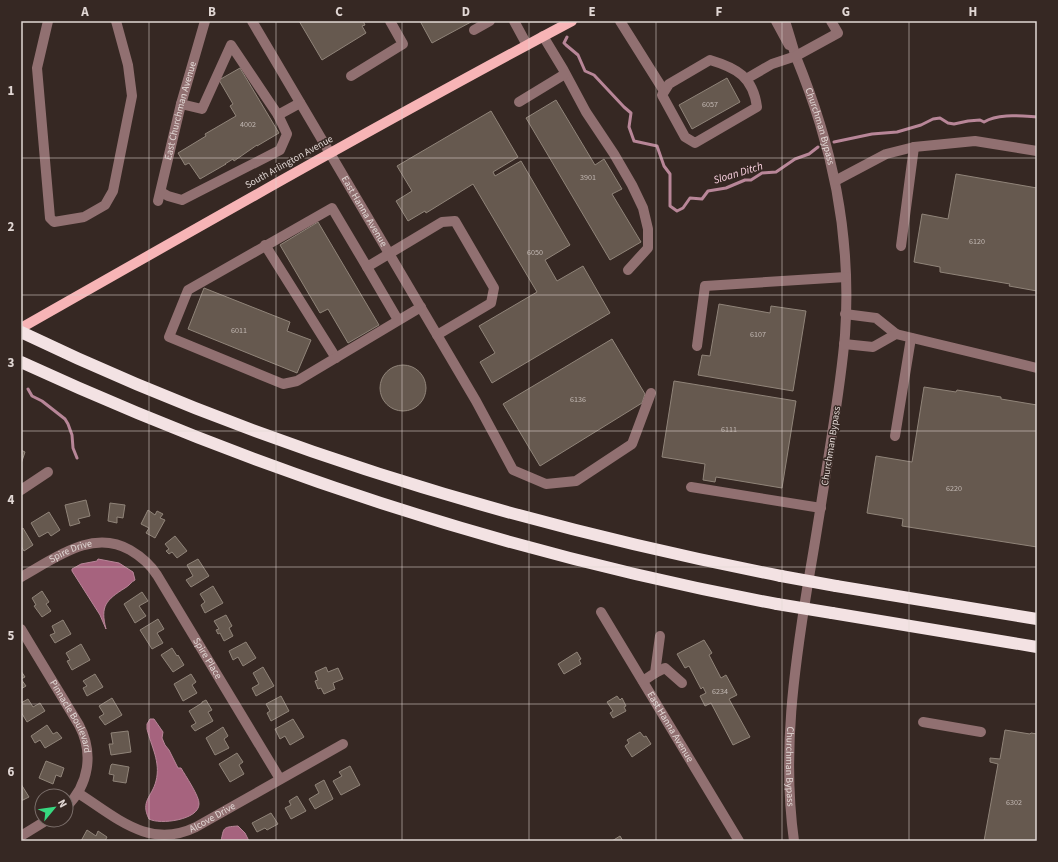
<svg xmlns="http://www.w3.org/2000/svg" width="1058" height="862" viewBox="0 0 1058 862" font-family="'Source Sans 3',sans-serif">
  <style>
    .water { fill: #a6637e; stroke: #b88698 }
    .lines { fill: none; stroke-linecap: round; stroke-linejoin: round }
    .stream { stroke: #b88698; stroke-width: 3 }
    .building { fill: #66594f; stroke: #908479 }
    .minor { stroke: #917071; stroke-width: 10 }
    .major { stroke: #f7b4b6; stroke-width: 10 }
    .highway { stroke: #f3e2e3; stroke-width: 12 }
    .highway-bridge { stroke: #f3e2e3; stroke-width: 12 }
    .grid { fill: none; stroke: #e1d7d4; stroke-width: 1; stroke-opacity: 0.55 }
    .labels { text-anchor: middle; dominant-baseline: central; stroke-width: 3; stroke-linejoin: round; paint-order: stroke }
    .number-label { font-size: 8px; fill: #c2b8b3 }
    .street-label { font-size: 10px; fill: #e1d7d4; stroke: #362823 }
    .water-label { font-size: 11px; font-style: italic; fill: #f8cfde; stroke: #362823 }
    .neatline { fill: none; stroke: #e1d7d4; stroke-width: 1.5 }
    .grid-label { font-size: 13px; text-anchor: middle; font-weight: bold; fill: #e1d7d4 }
  </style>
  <rect width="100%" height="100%" fill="#362823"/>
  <path class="water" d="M98 559 119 563 133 572 135 580C131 582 129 586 125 588 106 600 100 606 106 629L100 615 72 571V569L81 564 97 561Z
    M150 719H154L163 732 162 738 165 745 169 750 178 768H181C185 775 200 797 199 804 199 820 160 825 149 819 140 801 152 797 156 781 161 762 151 746 147 729V724Z
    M238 826 245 833 249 841H221C224 828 222 827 238 826Z"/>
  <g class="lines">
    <path class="stream" d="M567 37 564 43 566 45 578 55 585 71 594 75 624 107 631 113 629 127 634 141 657 146 664 166 670 174V206L677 211 683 208 690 198 702 199 708 191 726 188 745 180H751L762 173 776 172 795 159 809 154 818 147
      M834 142 872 134 897 132 921 125 933 119 940 118 948 123 954 124 968 121 980 120 984 122C998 113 1021 116 1037 117
      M28 389 32 396 42 401 65 419 68 424 72 435 73 448 77 458"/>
  </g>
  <path class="building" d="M299 21H363L365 25 362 26 366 33 322 60Z
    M420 21H471V22L432 43Z
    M240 68 279 133 257 146V145L234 161 233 159 225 164H226L200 179 189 163 185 165 178 153 206 136 205 134 236 116 230 106 233 104 219 80Z
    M727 78 740 102 692 129 679 105Z
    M556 100 595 165 604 159 622 189 612 194 641 242 610 260 526 118Z
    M491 111 518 157 493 172 495 176 521 161 570 245 545 260 557 281 583 266 610 313 492 383 480 362 495 353 479 326 537 292 473 184 426 213 425 211 408 221 396 201 412 191 397 166Z
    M956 174 1037 188V291L1009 286 1010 284 940 272V267L914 262 922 214 948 219Z
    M318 222 379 325 348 343 328 309 320 313 280 245Z
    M204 288 290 322 287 331 311 340 297 373 188 329Z
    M719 304 770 313 771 306 806 311 793 391 698 375 702 355 710 356Z
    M612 339 645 394 642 403 540 466 503 404Z
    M380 388a23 23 0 1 1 46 0a23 23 0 1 1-46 0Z
    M674 381 796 401 782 488 716 477 715 482 703 480 705 464 662 457Z
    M924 387 956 392 957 390 1001 397V399L1037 405V547L902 526 903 519 867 513 876 456 912 462Z
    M21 450 25 452 21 464Z
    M86 500 90 516 78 519 80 523 70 526 65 505Z
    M110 503 125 505 123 518 117 517V523L108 521Z
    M148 510 155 515 157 511 163 514 160 518 165 520 155 538 146 533 149 528 141 524Z
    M49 512 60 530 51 536 48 532 39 537 31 523Z
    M23 528 33 545 24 551 21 546V529Z
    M175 536 187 551 177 558 172 552 169 554 166 551 169 549 165 544Z
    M198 559 209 576 191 587 186 580 193 576 187 565Z
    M213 586 223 603 205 613 201 605 205 602 200 594Z
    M42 591 49 602 46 604 51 611 42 617 34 606 36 605 32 598Z
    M142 592 148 601 139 606 146 616 135 623 124 604Z
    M226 615 232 626 229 628 233 636 224 641 220 633 218 634 216 630 219 629 214 621Z
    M158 619 164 629 157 633 163 643 152 649 140 630Z
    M63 620 71 634 55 643 50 635 55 633 52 626Z
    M704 640 712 653 709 655 721 678 726 675 737 695 729 699 750 737 733 745 711 703 705 706 700 696 706 693 703 687 701 689 689 666 685 668 677 654Z
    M246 642 256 658 243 666 238 657 233 660 229 651Z
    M81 644 90 660 72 670 67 661 70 660 66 653Z
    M172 648 177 656 178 655 184 665 173 672 161 655Z
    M577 652 581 659 579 660 581 664 564 674 558 664Z
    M263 667 274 686 256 696 252 688 259 684 253 673Z
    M326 667 328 672 338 668 343 679 333 683 335 689 324 694 321 688 318 689 315 681 318 680 315 672Z
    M21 671 25 677 21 679 26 686 21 689Z
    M95 674 103 687 87 696 83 688 87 686 83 681Z
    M191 674 196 682 192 685 197 693 183 701 174 684Z
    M281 696 289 711 271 721 267 713 270 711 266 704Z
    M617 696 620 700 622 698 626 706 624 707 626 711 613 718 610 713 613 711 607 702Z
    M112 698 122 715 105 725 99 717 104 714 99 706Z
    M28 699 33 707 40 703 45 711 27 722 21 712V703Z
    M206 700 212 710 208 712 213 721 195 731 191 726 196 723 189 711 202 703V702Z
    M293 719 304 737 290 745 285 736 280 739 275 729Z
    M47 725 53 734 57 732 62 738 45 748 40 740 35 743 31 736Z
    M223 727 228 736 224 739 229 748 215 755 206 738Z
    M1005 730 1030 734 1031 733 1037 734V841H984L998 764 990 762V758L1000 759Z
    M128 731 131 752 111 755 109 744H113L111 733Z
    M640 732 644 737 646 736 651 744 632 757 625 746 629 743 627 740Z
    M237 753 243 762 239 765 244 774 230 782 219 764Z
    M46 761 64 768 61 777 56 775 53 784 39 778Z
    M112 764 129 767 126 783 113 781 114 775 109 774 111 765Z
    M350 766 360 785 341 795 333 781 342 776 339 772Z
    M324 780 333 799 315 809 309 799 319 793 315 785Z
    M21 784 29 797 21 801Z
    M297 796 306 811 291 819 285 808 291 805 289 801Z
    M271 813 278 824 267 830 265 828 257 832 252 823Z
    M87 830 96 836 98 831 107 837 105 841H81Z
    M620 836 623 841H612Z"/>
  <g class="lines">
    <g class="minor">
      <path d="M48 21 37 68 50 218 54 222 84 217 105 205 113 191 132 96 128 65 116 21"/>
      <path id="s1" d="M252 21 476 401 513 470 546 484 576 481 632 444 651 393"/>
      <path d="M514 21 527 45"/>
      <path d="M620 21 664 91"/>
      <path d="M776 21 789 45"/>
      <path id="s2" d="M785 21C789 33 792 45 796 57 805 79 813 101 820 124 841 192 850 264 845 335 842 372 836 409 830 447 823 492 816 538 808 583 794 669 782 754 794 841"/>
      <path d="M474 30 490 21"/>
      <path d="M543 36 563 69 586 112 614 154 632 185 643 208 648 229V248L628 270"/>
      <path d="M710 60C737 68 753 77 757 107L695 143 685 137 662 95 669 84Z"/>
      <path d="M351 76 403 44 390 21"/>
      <path d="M746 79 772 64 796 56 838 33 831 21"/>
      <path d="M519 102 565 74"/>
      <path d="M181 104 202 109 231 45 278 115 300 103"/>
      <path d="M835 181 886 154 914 147 975 141 1037 151"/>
      <path d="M161 192 168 196 182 200 280 150 287 134 278 115"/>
      <path id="s3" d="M158 201 181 104 205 21"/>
      <path d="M265 245 336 358"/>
      <path d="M901 246 914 147"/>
      <path d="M367 267 398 320"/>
      <path d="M421 307 297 381 283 384 169 337 188 290 332 208 367 267 442 222 455 221 494 288 491 303 437 335"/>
      <path d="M845 314 876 318 896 334"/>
      <path d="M844 344 873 347 896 334 1037 368"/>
      <path d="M697 346 705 286 846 277"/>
      <path d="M895 436 911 338"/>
      <path d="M691 487 821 508"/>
      <path d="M21 490 48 472"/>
      <path id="s4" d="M21 577C54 559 92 528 130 550 142 557 150 564 157 575L280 779"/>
      <path id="s5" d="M601 612 739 841"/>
      <path id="s6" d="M21 629 79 725C94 753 89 785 66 807"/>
      <path d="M655 673 665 668 682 683"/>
      <path d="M643 681 655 673 660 636"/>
      <path d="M923 722 981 732"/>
      <path id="s7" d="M78 793C116 817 149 850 196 827L343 744"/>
      <path d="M21 836 47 820"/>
    </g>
    <path class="major" d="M21 328C204 224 386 120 572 21"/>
    <path class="highway" d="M21 332C262 448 520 525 781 576
      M21 362C262 473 515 555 777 604
      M836 586 1037 619
      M832 613 1037 647"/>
    <path class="highway-bridge" d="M781 576 836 586
      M777 604 832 613"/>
  </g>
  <path class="grid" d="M149 21V841M276 21V841M402 21V841M529 21V841M656 21V841M782 21V841M909 21V841M21 158H1037M21 295H1037M21 431H1037M21 567H1037M21 704H1037"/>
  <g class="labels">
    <g class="number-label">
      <text x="710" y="104">6057</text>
      <text x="248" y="124">4002</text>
      <text x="588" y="177">3901</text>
      <text x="977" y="241">6120</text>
      <text x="535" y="252">6050</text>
      <text x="239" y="330">6011</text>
      <text x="758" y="334">6107</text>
      <text x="578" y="399">6136</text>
      <text x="729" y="429">6111</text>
      <text x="954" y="488">6220</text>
      <text x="720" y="691">6234</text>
      <text x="1014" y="802">6302</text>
    </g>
    <g class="street-label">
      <text stroke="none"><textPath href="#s3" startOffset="93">East Churchman Avenue</textPath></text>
      <text stroke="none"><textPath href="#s2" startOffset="111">Churchman Bypass</textPath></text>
      <text transform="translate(289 162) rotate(-29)">South Arlington Avenue</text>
      <text stroke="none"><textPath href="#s1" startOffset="221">East Hanna Avenue</textPath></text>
      <text transform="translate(831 446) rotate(-81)">Churchman Bypass</text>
      <text stroke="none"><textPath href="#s4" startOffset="56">Spire Drive</textPath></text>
      <text stroke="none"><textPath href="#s4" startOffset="253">Spire Place</textPath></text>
      <text stroke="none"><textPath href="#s6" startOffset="101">Pinnacle Boulevard</textPath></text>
      <text stroke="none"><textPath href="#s5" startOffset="134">East Hanna Avenue</textPath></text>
      <text stroke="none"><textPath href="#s2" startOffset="758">Churchman Bypass</textPath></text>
      <text stroke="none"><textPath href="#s7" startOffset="149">Alcove Drive</textPath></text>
    </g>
    <g class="water-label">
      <text transform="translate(738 173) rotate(-17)">Sloan Ditch</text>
    </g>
  </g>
  <rect width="1058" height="862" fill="none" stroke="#362823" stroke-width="44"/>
  <g transform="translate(54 808) rotate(61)"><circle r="19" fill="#362823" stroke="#7a6e6a"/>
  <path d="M0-3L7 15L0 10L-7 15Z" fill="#37d880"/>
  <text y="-6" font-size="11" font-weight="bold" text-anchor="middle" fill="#e1d7d4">N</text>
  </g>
  <rect x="22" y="22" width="1014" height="818" class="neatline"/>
  <g class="grid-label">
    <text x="85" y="16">A</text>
    <text x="212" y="16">B</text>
    <text x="339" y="16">C</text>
    <text x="466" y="16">D</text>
    <text x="592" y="16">E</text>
    <text x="719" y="16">F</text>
    <text x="846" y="16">G</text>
    <text x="973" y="16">H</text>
    <text x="11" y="95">1</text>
    <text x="11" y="231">2</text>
    <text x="11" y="367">3</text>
    <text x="11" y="504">4</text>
    <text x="11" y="640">5</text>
    <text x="11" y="776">6</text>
  </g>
</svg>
